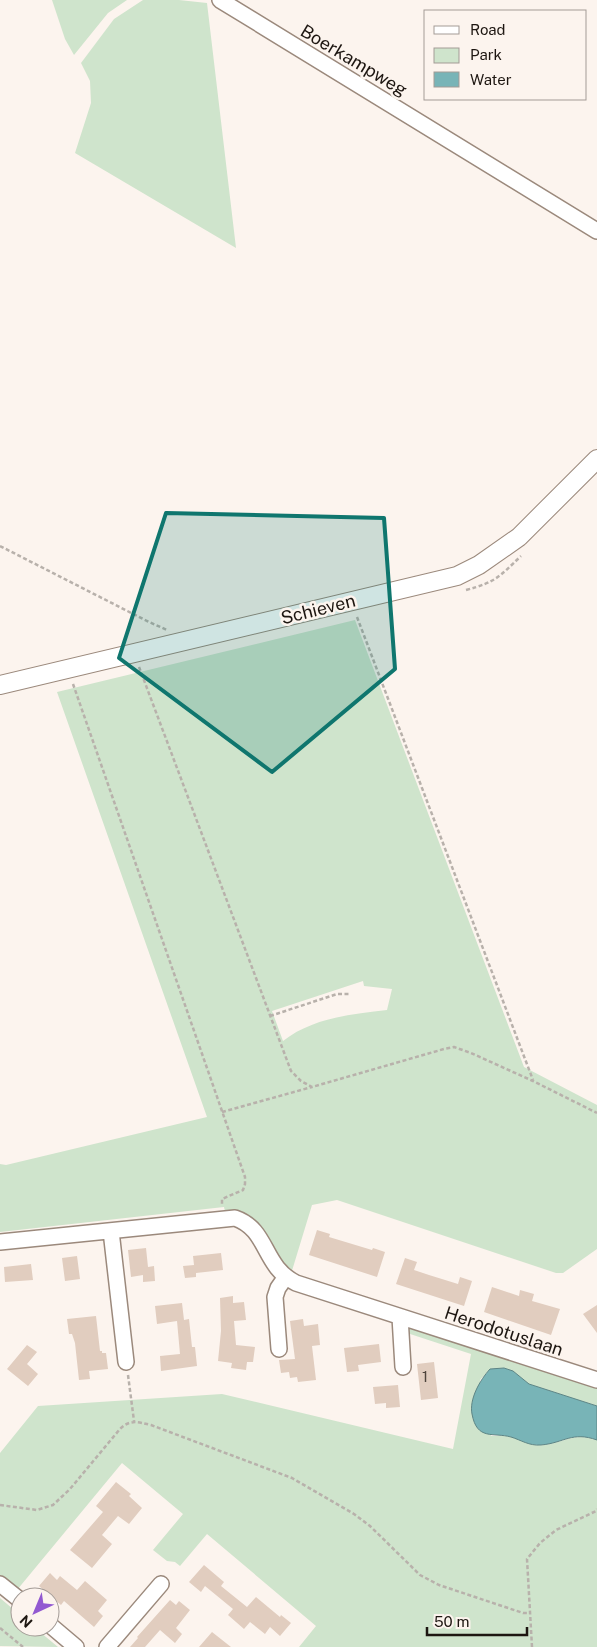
<svg xmlns="http://www.w3.org/2000/svg" width="597" height="1647" viewBox="0 0 597 1647" font-family="'Public Sans',sans-serif">
  <style>
    .green { fill: #cfe4cc; fill-rule: evenodd }
    .water { fill: #78b4b7; stroke: #5d8585 }
    .building { fill: #e1cdbf }
    .lines { fill: none; stroke-linecap: round; stroke-linejoin: round }
    .minor-casing { stroke: #9b897c; stroke-width: 18 }
    .tertiary-casing { stroke: #9b897c; stroke-width: 20 }
    .path { stroke: #b8b1ab; stroke-width: 2.5; stroke-dasharray: 4 2.5; stroke-linecap: butt }
    .minor { stroke: #fff; stroke-width: 15 }
    .tertiary { stroke: #fff; stroke-width: 18 }
    .marked { fill: #0f766e; fill-opacity: 0.2; stroke: #0f766e; stroke-width: 4; stroke-linejoin: round }
    .labels { text-anchor: middle; dominant-baseline: central; stroke-width: 5; stroke-linejoin: round; paint-order: stroke }
    .number-label { font-size: 15px; fill: #4e443c }
    .street-label { font-size: 18px; fill: #1d1611; stroke: #fcf4ee }
  </style>
  <rect width="100%" height="100%" fill="#fcf4ee"/>
  <path class="green" d="M52 0H127L108 13 74 55 65 39Z
    M143 0H179L207 3 236 248 75 153 91 103 90 81 81 63 114 19Z
    M355 620 524 1067 597 1105V1249L563 1273H556L337 1200 312 1205 291 1274 225 1212 224 1207 0 1232V1164L6 1165 207 1117 57 692ZM363 981 364 986 392 989 387 1010C352 1014 312 1018 283 1041L272 1011Z
    M409 1326 597 1386V1406L529 1384 513 1371 504 1368 490 1369 480 1380 491 1436C496 1436 502 1436 507 1436 520 1438 530 1447 544 1445 566 1442 574 1432 597 1440V1647H299L316 1626 207 1534 180 1566 175 1562 167 1561 153 1550 183 1514 122 1463 17 1590 0 1578V1453L38 1406 222 1394 453 1449 471 1354 404 1332Z
    M0 1598 20 1615V1627H34L58 1647 0 1646Z"/>
  <path class="water" d="M504 1368 513 1371 529 1384 597 1406V1440C572 1431 564 1443 541 1445 529 1446 521 1440 511 1437 493 1432 477 1441 472 1414 469 1399 480 1380 490 1369Z"/>
  <path class="building" d="M317 1230 330 1234 329 1237 372 1250 373 1248 385 1252 377 1277 309 1255Z
    M146 1248 148 1267 154 1266 155 1281 143 1282V1275L131 1277 128 1250Z
    M221 1253 223 1270 196 1273V1277L185 1278 183 1266 194 1265 193 1256Z
    M77 1256 80 1279 65 1281 62 1258Z
    M405 1258 417 1262 414 1270 429 1275 458 1284 460 1277 472 1281 464 1306 396 1284Z
    M31 1264 33 1280 5 1282 4 1267Z
    M492 1287 519 1296 520 1290 534 1294 532 1301 560 1309 551 1335 484 1312Z
    M233 1296V1303L244 1302 246 1320 234 1321 236 1345 255 1347 253 1362H247L246 1370 231 1368 232 1363 218 1361 221 1331 220 1298Z
    M182 1303 184 1320 189 1319 192 1347H195L197 1366 161 1371 160 1356 180 1354 177 1321 157 1324 155 1306Z
    M597 1305V1333L583 1314Z
    M96 1316 100 1351H102V1353H106L108 1369 89 1371 90 1379 79 1380 75 1343 72 1334H69L67 1319Z
    M303 1319 304 1326 318 1324 320 1345 312 1346 316 1380 298 1382 297 1377 290 1378 289 1372 281 1373 279 1360 295 1359 290 1321Z
    M379 1344 381 1362 358 1365 359 1371 347 1372 344 1348Z
    M27 1345 37 1352 27 1364 38 1374 28 1386 7 1369Z
    M434 1362 438 1398 421 1400 417 1364Z
    M398 1385 400 1407 386 1408V1403L375 1404 373 1387Z
    M116 1482 131 1494 129 1496 142 1508 129 1524 118 1516 102 1535 112 1544 92 1568 70 1550 103 1512 96 1506Z
    M204 1565 224 1582 221 1586 247 1607 256 1597 280 1617 281 1615 291 1623 280 1636 270 1627 265 1634 250 1622 244 1629 228 1615 233 1609 205 1586 201 1592 189 1582Z
    M50 1573 57 1580 60 1576 77 1590 85 1581 107 1600 98 1611 103 1616 94 1627 64 1601 61 1605 39 1586Z
    M170 1600 176 1605 179 1601 190 1610 176 1628 182 1634 175 1643 160 1630 145 1647H130L138 1638 137 1637Z
    M212 1632 231 1647H199Z"/>
  <g class="lines">
    <defs>
      <path id="minor" d="M220 0 597 231
        M111 1231 126 1362
        M0 1242 235 1218C269 1230 262 1266 296 1283L597 1380
        M400 1317 403 1367
        M279 1349 275 1297 278 1288 285 1278
        M0 1584 20 1600
        M50 1625 76 1647
        M107 1647 161 1584"/>
      <path id="tertiary" d="M0 685 457 576 479 565 519 537 597 459"/>
    </defs>
    <use href="#minor" class="minor-casing"/>
    <use href="#tertiary" class="tertiary-casing"/>
    <path class="path" d="M0 546 147 621 167 630
      M466 590C496 582 499 577 521 556
      M357 617 533 1080
      M139 667 291 1071 301 1081 312 1087 444 1049 454 1047 471 1053 533 1081 597 1113
      M73 684 245 1177V1184L243 1190 222 1199V1206
      M270 1016 337 994H351
      M222 1112 312 1087
      M128 1375 134 1421
      M0 1505 37 1510 53 1505 70 1489 120 1429C130 1419 138 1422 151 1425L292 1478 354 1514 370 1526 420 1575 439 1585 523 1613H531
      M0 1628 23 1647
      M532 1647 527 1559 540 1543 556 1530 596 1511 597 1509"/>
    <use href="#minor" class="minor"/>
    <use href="#tertiary" class="tertiary"/>
  </g>
  <path class="marked" d="M166 513 384 518 395 669 272 772 119 658Z"/>
  <g class="labels">
    <g class="number-label">
      <text x="425" y="1376">1</text>
    </g>
    <g class="street-label">
      <text transform="translate(354 60) rotate(31)">Boerkampweg</text>
      <text transform="translate(318 609) rotate(-14)">Schieven</text>
      <text transform="translate(504 1331) rotate(18)">Herodotuslaan</text>
    </g>
  </g>
  <rect x="424" y="10" width="162" height="90" fill="#fcf4ee" stroke="#a39b96"/>
  <rect x="434" y="26" width="25" height="8" fill="#ffffff" stroke="#a39b96"/>
  <text x="470" y="35" font-size="15" fill="#1d1611">Road</text>
  <rect x="434" y="48" width="25" height="15" fill="#cfe4cc" stroke="#a39b96"/>
  <text x="470" y="60" font-size="15" fill="#1d1611">Park</text>
  <rect x="434" y="72" width="25" height="15" fill="#78b4b7" stroke="#a39b96"/>
  <text x="470" y="85" font-size="15" fill="#1d1611">Water</text>
  <g transform="translate(35 1612) rotate(224)"><circle r="24" fill="#fcf4ee" stroke="#a39b96"/>
  <path d="M0-4L9 19L0 12L-9 19Z" fill="#9259d1"/>
  <text y="-8" font-size="14" font-weight="bold" text-anchor="middle" fill="#1d1611">N</text>
  </g>
  <path d="M427 1627v8h100v-8" fill="none" stroke="#1d1611" stroke-width="2.5"/>
  <text x="434" y="1627" font-size="15" fill="#1d1611" stroke="#fcf4ee" stroke-width="4" paint-order="stroke">50 m</text>
</svg>
